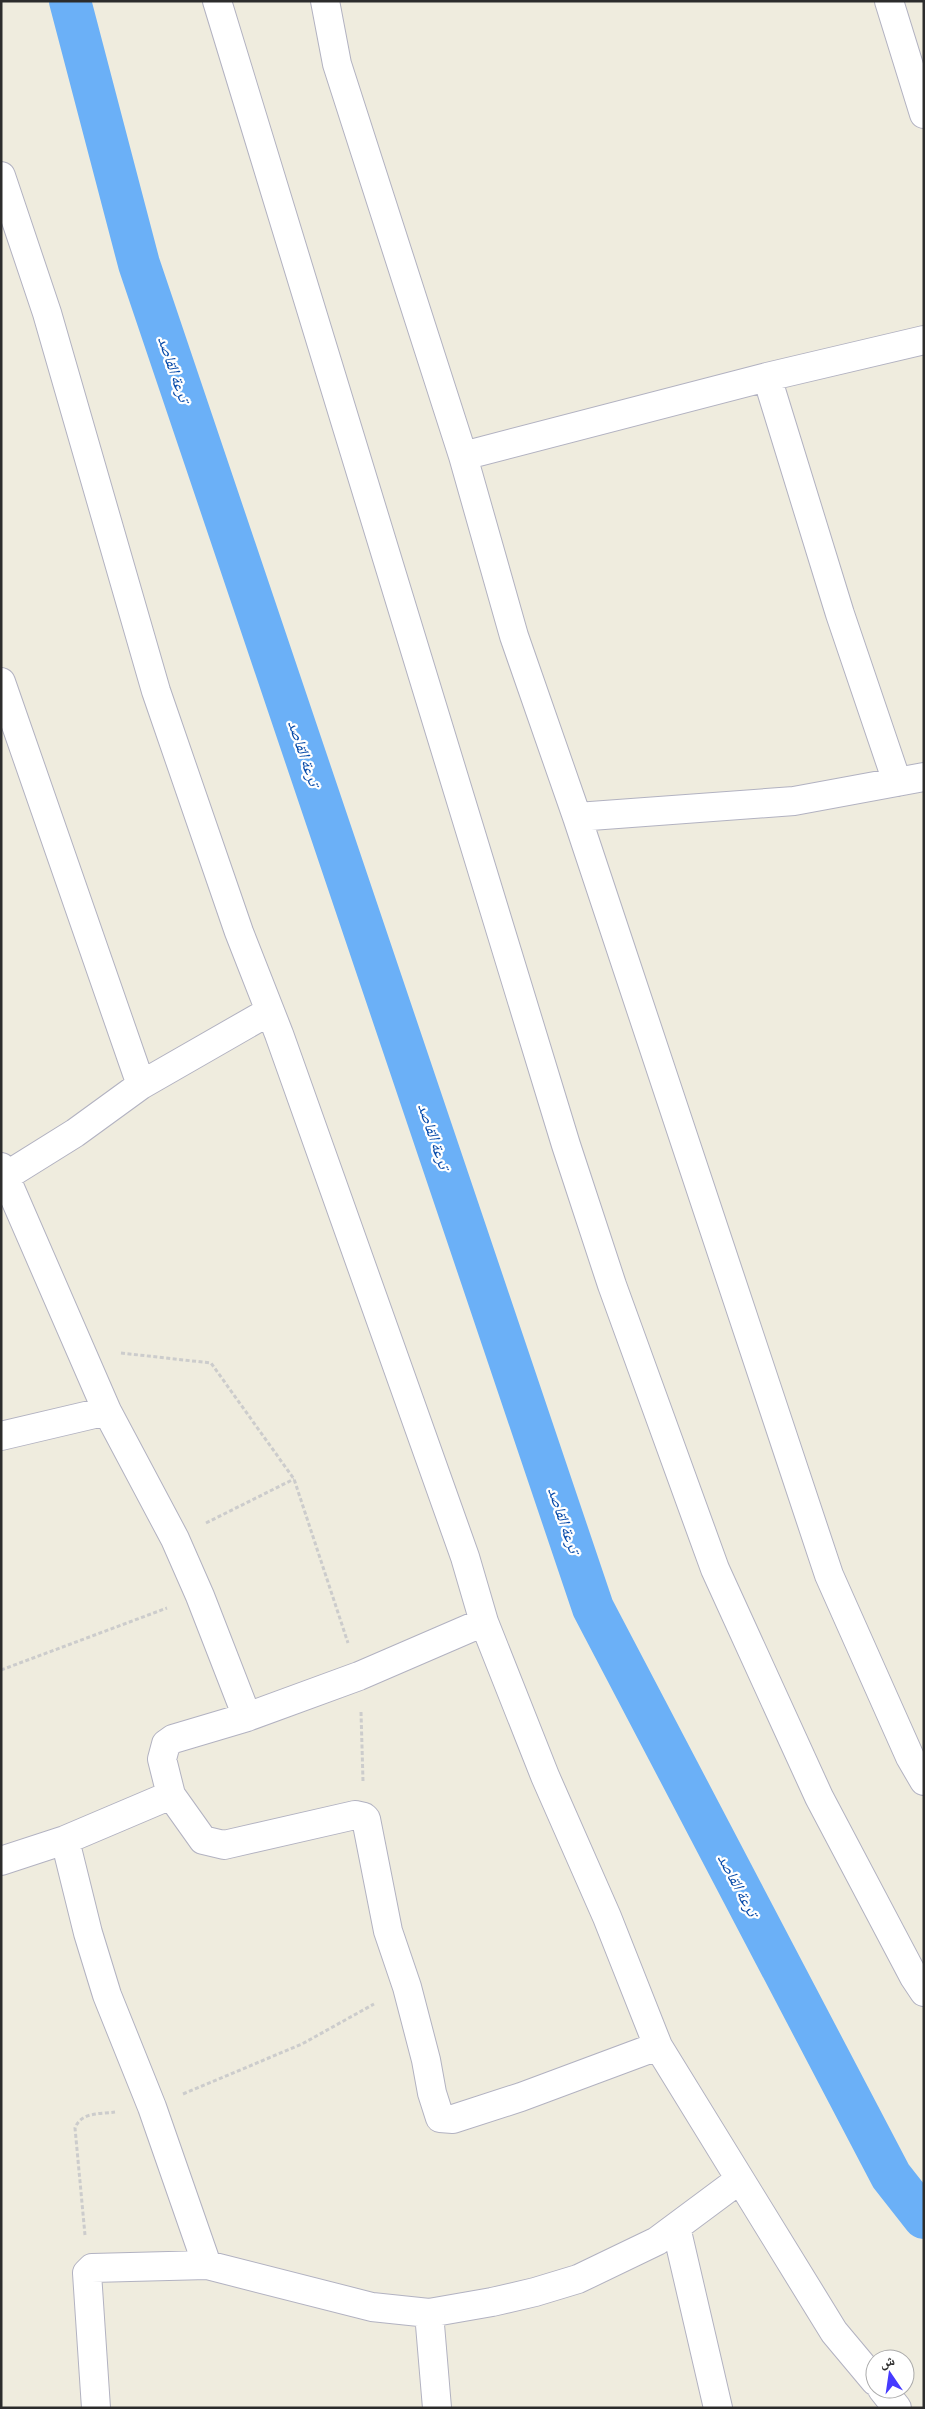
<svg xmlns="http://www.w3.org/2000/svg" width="925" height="2409" viewBox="0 0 925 2409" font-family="Cabin,'Noto Naskh Arabic',sans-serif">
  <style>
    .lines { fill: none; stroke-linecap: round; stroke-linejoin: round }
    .canal { stroke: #6bb0f7; stroke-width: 42 }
    .minor-casing { stroke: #b2b2c1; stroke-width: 30 }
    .tertiary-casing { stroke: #b2b2c1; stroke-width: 30 }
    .path { stroke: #ccc; stroke-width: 3; stroke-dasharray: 4 2.5; stroke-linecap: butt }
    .minor { stroke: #fff; stroke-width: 28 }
    .tertiary { stroke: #fff; stroke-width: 28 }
    .labels { text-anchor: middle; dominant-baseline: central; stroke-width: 4.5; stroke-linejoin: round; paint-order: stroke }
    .water-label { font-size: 16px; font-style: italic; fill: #0448a8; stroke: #fff }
  </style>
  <rect width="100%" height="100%" fill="#efecde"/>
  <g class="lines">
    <path class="canal" d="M70 1 139 264 593 1608 891 2176 924 2218"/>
    <defs>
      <path id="minor" d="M325 1 337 64 463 456 514 636 577 817 829 1575 910 1757 924 1781
        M889 1 924 114
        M1 176 47 313 156 691 239 932 279 1034 465 1557 484 1622 545 1776 607 1917 658 2046 834 2332 875 2381
        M767 377 840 614 897 782
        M463 456 767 377 924 340
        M1 682 141 1085
        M577 817 794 801 924 777
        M1 1167 107 1411 175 1539 200 1596 247 1717
        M6 1176 75 1133 141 1085 270 1011
        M1 1436 107 1411
        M484 1622 359 1676 247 1717 173 1739 166 1744 162 1759 171 1795 203 1840 224 1845 355 1815 364 1817 366 1819 388 1931 407 1987 426 2060 432 2093 440 2118 453 2119 521 2097 658 2046
        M65 1840 88 1933 107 1995 152 2107 207 2265
        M1 1861 65 1840 171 1795
        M676 2227 718 2408
        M429 2313 437 2408
        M882 2389 897 2408
        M96 2408 87 2273 92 2268 207 2265 372 2307 429 2313 492 2302 535 2292 578 2279 657 2241 739 2180"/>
      <path id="tertiary" d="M217 1 566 1145 612 1285 715 1569 819 1797 914 1977 924 1992"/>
    </defs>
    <use href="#minor" class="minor-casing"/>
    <use href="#tertiary" class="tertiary-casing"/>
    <path class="path" d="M121 1353 211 1363 294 1479 348 1643
      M206 1523 294 1479
      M1 1670 167 1608
      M361 1712 363 1781
      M183 2094 302 2044 374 2004
      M85 2235 75 2128C81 2112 100 2114 115 2112"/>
    <use href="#minor" class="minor"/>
    <use href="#tertiary" class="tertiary"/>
  </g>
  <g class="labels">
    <g class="water-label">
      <text transform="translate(174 369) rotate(71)">ترعة القاصد</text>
      <text transform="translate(304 753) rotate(71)">ترعة القاصد</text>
      <text transform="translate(434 1136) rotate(71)">ترعة القاصد</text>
      <text transform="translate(564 1520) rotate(71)">ترعة القاصد</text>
      <text transform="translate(738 1885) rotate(62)">ترعة القاصد</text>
    </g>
  </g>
  <rect width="925" height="2409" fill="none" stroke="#2c2c2c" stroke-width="5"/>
  <g transform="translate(890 2374) rotate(347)"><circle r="24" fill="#ffffff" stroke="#ababab"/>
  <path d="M0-4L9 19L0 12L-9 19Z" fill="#463bff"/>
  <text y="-8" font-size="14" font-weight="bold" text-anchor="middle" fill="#2c2c2c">ش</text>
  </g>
</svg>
